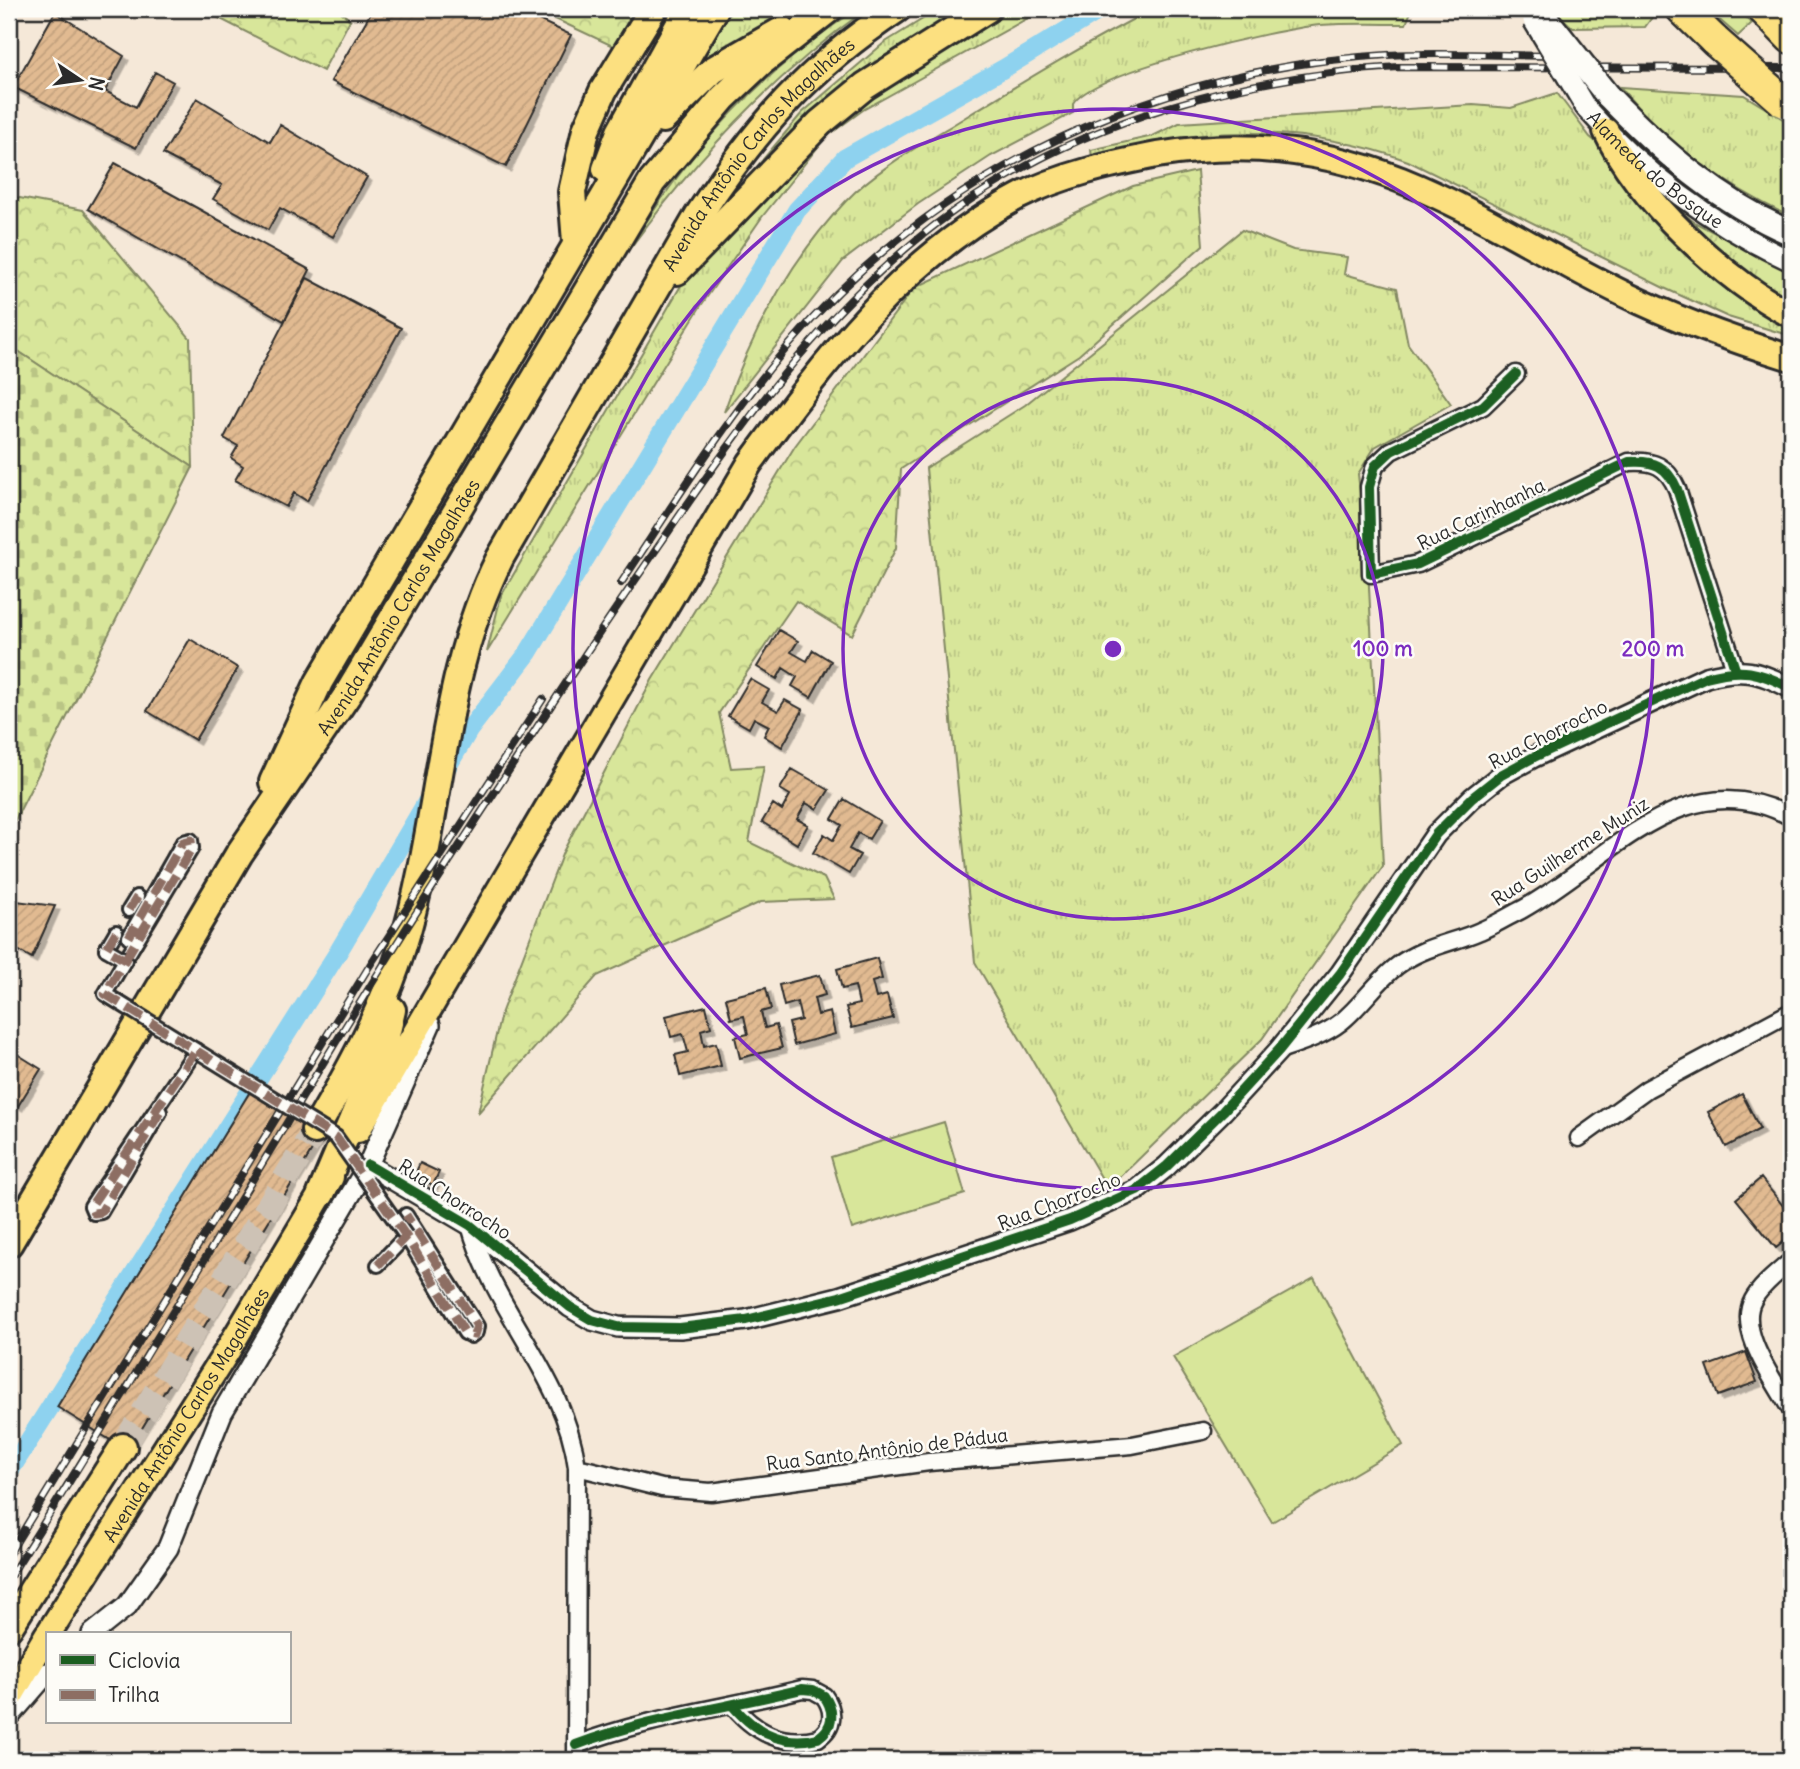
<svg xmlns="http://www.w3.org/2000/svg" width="1800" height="1769" viewBox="0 0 1800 1769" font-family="Delius,sans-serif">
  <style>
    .grass { fill: url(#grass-tufts); stroke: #828862; stroke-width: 2 }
    .forest { fill: url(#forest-crowns); stroke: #828862; stroke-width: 2 }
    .cemetery { fill: url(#cemetery-stones); stroke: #828862; stroke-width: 2 }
    .pitch { fill: #d8e69a; stroke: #828862; stroke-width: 2 }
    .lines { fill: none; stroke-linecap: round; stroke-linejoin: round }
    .canal { stroke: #8ed2ef; stroke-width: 19 }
    .building { fill: url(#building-hatch); stroke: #2b2b2b; stroke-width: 2; filter: url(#shadow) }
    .trunk-tunnel { stroke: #cdc2b5; stroke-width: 26; stroke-dasharray: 26 13; stroke-linecap: butt }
    .pedestrian-casing { stroke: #2b2b2b; stroke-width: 18 }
    .minor-casing { stroke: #2b2b2b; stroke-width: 21 }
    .tertiary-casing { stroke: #2b2b2b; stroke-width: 24 }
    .secondary-casing { stroke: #2b2b2b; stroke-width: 28 }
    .primary-casing { stroke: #2b2b2b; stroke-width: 30 }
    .trunk-casing { stroke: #2b2b2b; stroke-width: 32 }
    .motorway-casing { stroke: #2b2b2b; stroke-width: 35 }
    .pedestrian { stroke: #fdfcf7; stroke-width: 12 }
    .minor { stroke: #fdfcf7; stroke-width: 16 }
    .tertiary { stroke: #fdfcf7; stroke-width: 19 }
    .secondary { stroke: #fdfcf7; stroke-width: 23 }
    .primary { stroke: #fce080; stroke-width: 24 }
    .trunk { stroke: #fce080; stroke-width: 26 }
    .motorway { stroke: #fce080; stroke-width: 30 }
    .rail-casing { stroke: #2b2b2b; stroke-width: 8 }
    .rail { stroke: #fdfcf7; stroke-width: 5; stroke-dasharray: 16; stroke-linecap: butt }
    .pedestrian-bridge-casing { stroke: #2b2b2b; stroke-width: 18; stroke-linecap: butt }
    .tertiary-bridge-casing { stroke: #2b2b2b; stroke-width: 24; stroke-linecap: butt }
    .secondary-bridge-casing { stroke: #2b2b2b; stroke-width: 28; stroke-linecap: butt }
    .motorway-bridge-casing { stroke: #2b2b2b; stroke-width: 35; stroke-linecap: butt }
    .pedestrian-bridge { stroke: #fdfcf7; stroke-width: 12 }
    .tertiary-bridge { stroke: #fdfcf7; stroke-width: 19 }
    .secondary-bridge { stroke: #fdfcf7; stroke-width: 23 }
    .motorway-bridge { stroke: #fce080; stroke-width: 30 }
    .quiet { stroke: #8d6e63; stroke-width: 9; stroke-dasharray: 18 9; stroke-linecap: butt }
    .cycleway-casing { stroke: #fdfcf7; stroke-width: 15 }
    .cycleway { stroke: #1b5e20; stroke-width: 10 }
    .ring { fill: none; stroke: #7b2cbf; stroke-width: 3.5 }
    .labels { text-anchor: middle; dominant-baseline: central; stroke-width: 5; stroke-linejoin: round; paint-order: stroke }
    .street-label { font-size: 19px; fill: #2b2b2b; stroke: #fdfcf7 }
    .centre { fill: #7b2cbf; stroke: #fdfcf7; stroke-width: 3.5 }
    .ring-label { font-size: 21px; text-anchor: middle; font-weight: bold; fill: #7b2cbf; stroke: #fdfcf7; stroke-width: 5; stroke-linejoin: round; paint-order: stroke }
  </style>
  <defs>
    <pattern id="grass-tufts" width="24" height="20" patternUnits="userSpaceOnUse" patternTransform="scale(1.75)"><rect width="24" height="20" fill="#d8e69a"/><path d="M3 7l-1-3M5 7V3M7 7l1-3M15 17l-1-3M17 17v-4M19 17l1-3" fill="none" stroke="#bac585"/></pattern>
    <pattern id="forest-crowns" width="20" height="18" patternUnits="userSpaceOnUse" patternTransform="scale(1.75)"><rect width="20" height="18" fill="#d8e69a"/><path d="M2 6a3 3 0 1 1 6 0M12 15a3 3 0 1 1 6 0" fill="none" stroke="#bac585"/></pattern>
    <pattern id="cemetery-stones" width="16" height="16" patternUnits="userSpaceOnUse" patternTransform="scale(1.75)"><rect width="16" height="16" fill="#d8e69a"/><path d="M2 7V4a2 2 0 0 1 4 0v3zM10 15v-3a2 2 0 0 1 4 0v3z" fill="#bac585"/></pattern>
    <pattern id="building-hatch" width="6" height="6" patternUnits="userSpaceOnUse" patternTransform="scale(1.75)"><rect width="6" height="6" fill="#e1ba91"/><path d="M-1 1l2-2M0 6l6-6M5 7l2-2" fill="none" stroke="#c1a07d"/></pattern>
    <filter id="shadow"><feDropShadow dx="4.5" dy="4.5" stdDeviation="0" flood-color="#0004"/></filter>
  </defs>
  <rect width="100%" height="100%" fill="#f5e8d8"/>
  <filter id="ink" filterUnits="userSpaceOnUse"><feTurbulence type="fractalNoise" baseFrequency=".0143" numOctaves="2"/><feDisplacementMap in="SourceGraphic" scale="14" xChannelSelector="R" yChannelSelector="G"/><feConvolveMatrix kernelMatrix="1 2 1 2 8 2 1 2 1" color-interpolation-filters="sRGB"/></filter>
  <g filter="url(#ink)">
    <path class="grass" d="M729 9H793L688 74Z
      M857 9H867C775 74 698 156 631 247 688 149 763 71 857 9Z
      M939 9H1044L863 110 826 137 762 217 700 307 487 652 501 596 734 194 802 113 884 43Z
      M1153 9H1412L1406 24C1378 24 1349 23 1320 25 1277 29 1093 71 1073 104V113L991 156 918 204 843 261 724 412C750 336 790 260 846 201 875 170 927 141 964 118 1026 80 1088 42 1153 9Z
      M1553 9H1651L1655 13 1645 27 1573 28Z
      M1707 9H1737L1752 23 1738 36Z
      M1620 87 1744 95 1791 124V217C1724 185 1667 145 1620 87Z
      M1557 93 1590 137 1694 222 1791 273V336L1728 317 1664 288 1408 161C1342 137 1273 129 1202 135 1166 138 1128 150 1092 157L1091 150 1153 136 1179 123 1473 105 1511 108Z
      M1242 230 1293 250 1347 257 1344 274 1397 288 1408 344 1451 404 1375 447 1358 474 1368 567 1383 866 1262 1039 1108 1189 975 962 926 468 1025 405Z"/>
    <path class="forest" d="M201 9H338L350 20 323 71Z
      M534 9H640L617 48Z
      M1197 171 1203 245 1079 355 901 469 896 548 852 635 796 601 719 713 731 768 764 766 749 842 824 878 834 899 761 902 597 976 478 1113 501 1014 563 852 652 680 795 446 914 288 1133 186Z
      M9 196 83 210 190 338 193 467 9 345Z"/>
    <path class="cemetery" d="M9 345 193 467 9 832Z"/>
    <path class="pitch" d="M944 1122 965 1194 852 1229 831 1157Z
      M1314 1278 1403 1445 1272 1522 1173 1357Z"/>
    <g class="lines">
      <path class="canal" d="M9 1472 337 954 469 730 528 653 797 210 845 158 1003 69 1102 9"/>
    </g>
    <path class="building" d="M373 9H515L571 35 506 167 331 81Z
      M55 12 124 56 105 91 136 107 155 72 173 82 136 148 13 87Z
      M197 98 270 142 280 125 367 177 333 237 280 208 268 230 213 199 222 185 163 154Z
      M115 163 310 270 284 321 88 209Z
      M307 278 401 328 307 501 294 493 286 507 235 480 243 466 231 458 238 446 224 438Z
      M779 630 798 641 791 652 807 661 813 650 831 661 811 697 792 686 797 677 783 668 777 679 757 667Z
      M190 639 238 668 195 740 147 711Z
      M750 679 769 690 762 702 778 711 785 700 803 710 782 747 764 736 769 726 754 718 749 728 728 716Z
      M792 769 829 790 817 809 806 803 797 819 808 825 797 844 762 822 773 804 782 810 790 795 780 789Z
      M844 799 880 821 869 839 858 833 849 849 860 855 849 874 813 853 824 834 833 840 842 825 832 819Z
      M9 900 55 906 32 958 9 945Z
      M877 958 882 979 872 982 876 998 887 995 893 1018 852 1028 846 1007 859 1004 855 986 842 989 837 969Z
      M820 975 825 995 814 998 818 1015 830 1012 835 1034 794 1045 789 1023 801 1020 797 1002 784 1006 779 985Z
      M766 988 771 1009 761 1012 765 1028 776 1025 782 1048 740 1058 735 1037 748 1034 744 1016 731 1019 726 998Z
      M706 1006 711 1027 701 1030 704 1046 716 1043 721 1066 680 1076 675 1055 688 1052 683 1034 671 1037 666 1016Z
      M9 1049 41 1069 18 1106 9 1100Z
      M251 1090 322 1134 128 1451 57 1407Z
      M1742 1094 1760 1129 1726 1147 1708 1112Z
      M420 1163 439 1172 433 1185 414 1176Z
      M1761 1178 1791 1216V1236L1776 1248 1736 1199Z
      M1746 1352 1757 1382 1718 1396 1707 1366Z"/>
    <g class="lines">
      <path class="trunk-tunnel" d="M123 1447 315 1130"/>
      <defs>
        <path id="pedestrian" d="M129 910 137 897
          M106 949 116 932
          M125 960 192 848 191 840 183 842 129 937
          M160 1112 101 1212 94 1213 91 1206 196 1050
          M378 1265 406 1236 465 1333 471 1336 476 1332 477 1326 406 1215"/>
        <path id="minor" d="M1516 374 1483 406 1391 451 1375 466 1369 487 1371 574 1418 564 1629 462C1654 460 1667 466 1677 489L1735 669
          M1279 1050C1300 1043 1323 1036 1341 1022 1362 1005 1376 982 1397 966 1421 947 1453 943 1480 931 1495 925 1509 916 1523 909 1608 862 1684 759 1791 817
          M1579 1138 1647 1089 1791 1012
          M470 1225C493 1311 566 1378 577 1467L576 1760
          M1791 1261C1779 1272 1761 1285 1753 1300 1736 1331 1776 1383 1791 1410
          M577 1467 662 1488 711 1492 929 1462 1132 1445 1203 1431
          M576 1745C649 1717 726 1708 802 1689L813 1690 824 1696C835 1711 834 1727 818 1738 782 1747 755 1732 733 1706"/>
        <g id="tertiary">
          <path id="s1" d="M1586 108C1642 172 1714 226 1791 261"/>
          <path d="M368 1165 470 1225 570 1307 592 1320 618 1327 680 1328 746 1320 839 1297 1070 1220 1137 1190 1166 1167 1223 1111 1279 1050 1340 974 1436 834 1472 798 1501 775 1534 757 1706 677C1742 667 1758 671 1791 688"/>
          <path d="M92 1634 127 1606 168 1548 222 1413 368 1165 430 1025"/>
          <path d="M9 1717 47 1673"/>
        </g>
        <path id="secondary" d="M1538 9 1553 27
          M1607 95C1661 151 1719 202 1791 233"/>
        <g id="primary">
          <path d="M1606 131C1638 200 1725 280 1791 315"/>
          <path d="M358 1130 750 463C825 361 904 257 1018 197 1061 175 1111 164 1157 155 1240 141 1323 149 1401 180 1478 211 1548 257 1622 293 1677 320 1733 340 1791 358"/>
          <path id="s2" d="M48 1634 226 1353 331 1177"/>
          <path d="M9 1699 47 1635"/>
        </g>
        <g id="trunk">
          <path d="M663 119 713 70 783 30"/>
          <path d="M606 169 620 132 688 9"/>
          <path d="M576 242 572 192 586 130 603 91 653 9"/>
          <path d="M677 271 820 123 865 86 987 9"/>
          <path d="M273 782 319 682 715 9"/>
          <path id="s3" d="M315 1130C349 1072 382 1013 402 948 442 821 439 678 500 558L698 216C756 128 809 67 897 9"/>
          <path d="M321 1194 383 1048 392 1010"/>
          <path id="s4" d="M9 1243 239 854 348 694 652 182 723 98 760 63 829 9"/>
          <path d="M9 1627 123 1447"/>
        </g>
        <path id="motorway" d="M1682 9 1715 41
          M1763 9 1791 38"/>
      </defs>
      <use href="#pedestrian" class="pedestrian-casing"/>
      <use href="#minor" class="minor-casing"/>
      <use href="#tertiary" class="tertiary-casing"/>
      <use href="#secondary" class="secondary-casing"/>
      <use href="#primary" class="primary-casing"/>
      <use href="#trunk" class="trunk-casing"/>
      <use href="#motorway" class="motorway-casing"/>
      <use href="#pedestrian" class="pedestrian"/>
      <use href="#minor" class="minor"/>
      <use href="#tertiary" class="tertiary"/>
      <use href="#secondary" class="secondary"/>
      <use href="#primary" class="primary"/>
      <use href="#trunk" class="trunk"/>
      <use href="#motorway" class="motorway"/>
      <defs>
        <path id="rail" d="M621 583C675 502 726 419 789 345 939 169 1158 68 1387 55 1450 52 1512 56 1574 56
          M9 1554 370 965 543 699
          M9 1578C136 1379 254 1173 379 972 432 886 488 803 543 718 584 655 626 593 669 531 750 412 835 296 954 211 1083 119 1242 76 1398 67L1791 68"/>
      </defs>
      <use href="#rail" class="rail-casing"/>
      <use href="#rail" class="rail"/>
      <defs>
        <path id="pedestrian-bridge" d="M106 949 125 960 105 994 336 1137 406 1236"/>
        <path id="tertiary-bridge" d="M1533 20 1586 108"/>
        <path id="secondary-bridge" d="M1553 27 1607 95"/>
        <path id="motorway-bridge" d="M1715 41 1783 101"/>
      </defs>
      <use href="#pedestrian-bridge" class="pedestrian-bridge-casing"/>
      <use href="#tertiary-bridge" class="tertiary-bridge-casing"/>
      <use href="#secondary-bridge" class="secondary-bridge-casing"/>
      <use href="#motorway-bridge" class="motorway-bridge-casing"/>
      <use href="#pedestrian-bridge" class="pedestrian-bridge"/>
      <use href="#tertiary-bridge" class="tertiary-bridge"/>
      <use href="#secondary-bridge" class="secondary-bridge"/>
      <use href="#motorway-bridge" class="motorway-bridge"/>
      <path class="quiet" d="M129 910 137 897
        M116 932 106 949 125 960 105 994 336 1137 406 1236 465 1333 474 1335 477 1326 406 1215
        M125 960 192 848 191 840 183 842 129 937
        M160 1112 101 1212 94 1213 91 1206 196 1050
        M378 1265 406 1236"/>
      <defs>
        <path id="cycleway" d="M1516 374 1483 406 1391 451 1375 466 1369 487 1371 574 1418 564 1629 462C1654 460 1667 466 1677 489L1735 669
          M368 1165 470 1225 570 1307 592 1320 618 1327 680 1328 746 1320 839 1297 1070 1220 1137 1190 1166 1167 1223 1111 1279 1050 1340 974 1436 834 1472 798 1501 775 1534 757 1706 677C1742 667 1758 671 1791 688
          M576 1745C649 1717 726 1708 802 1689L813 1690 824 1696C835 1711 834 1727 818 1738 782 1747 755 1732 733 1706"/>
      </defs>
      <use href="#cycleway" class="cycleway-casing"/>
      <use href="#cycleway" class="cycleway"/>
    </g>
  </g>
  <g class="ring">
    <circle cx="1113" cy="649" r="270"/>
    <circle cx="1113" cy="649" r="540"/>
  </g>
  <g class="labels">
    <g class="street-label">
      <text stroke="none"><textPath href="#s3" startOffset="1087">Avenida Antônio Carlos Magalhães</textPath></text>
      <text stroke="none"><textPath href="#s1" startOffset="93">Alameda do Bosque</textPath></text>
      <text transform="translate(1481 514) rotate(-26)">Rua Carinhanha</text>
      <text stroke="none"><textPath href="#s4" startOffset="746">Avenida Antônio Carlos Magalhães</textPath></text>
      <text transform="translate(1548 734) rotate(-27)">Rua Chorrocho</text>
      <text transform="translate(1570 851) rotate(-33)">Rua Guilherme Muniz</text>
      <text transform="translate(455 1199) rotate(33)">Rua Chorrocho</text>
      <text transform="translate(1059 1201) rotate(-21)">Rua Chorrocho</text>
      <text stroke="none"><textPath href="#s2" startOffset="259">Avenida Antônio Carlos Magalhães</textPath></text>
      <text transform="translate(887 1449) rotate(-7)">Rua Santo Antônio de Pádua</text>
    </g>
  </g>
  <circle cx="1113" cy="649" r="10" class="centre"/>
  <g class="ring-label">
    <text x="1383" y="656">100 m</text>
    <text x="1653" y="656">200 m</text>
  </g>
  <rect width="1800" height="1769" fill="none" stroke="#fdfcf7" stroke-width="35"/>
  <rect x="18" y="18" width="1765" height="1734" fill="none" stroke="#2b2b2b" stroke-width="2.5" filter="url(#ink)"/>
  <rect x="46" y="1632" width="245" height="91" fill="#fdfcf7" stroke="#a9a8a5" stroke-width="2"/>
  <rect x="60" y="1655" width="35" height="10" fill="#1b5e20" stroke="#a9a8a5" stroke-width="2"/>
  <text x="108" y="1668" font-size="21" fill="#2b2b2b">Ciclovia</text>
  <rect x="60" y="1690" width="35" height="10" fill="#8d6e63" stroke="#a9a8a5" stroke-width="2"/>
  <text x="108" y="1702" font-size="21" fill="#2b2b2b">Trilha</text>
  <g transform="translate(80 80) rotate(103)" stroke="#fdfcf7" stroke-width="5" paint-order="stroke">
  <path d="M0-5L12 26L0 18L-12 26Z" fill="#2b2b2b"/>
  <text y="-10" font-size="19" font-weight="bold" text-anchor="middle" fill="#2b2b2b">N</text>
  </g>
</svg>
